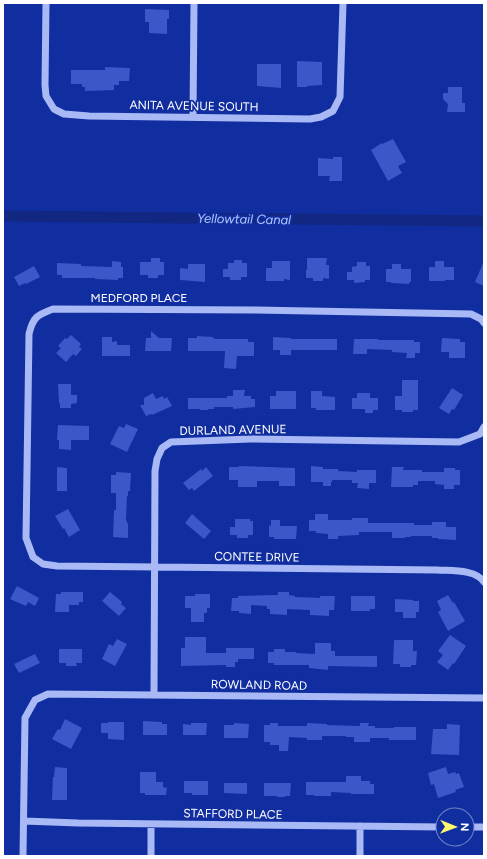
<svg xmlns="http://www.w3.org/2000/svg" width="487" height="859" viewBox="0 0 487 859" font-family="Figtree,sans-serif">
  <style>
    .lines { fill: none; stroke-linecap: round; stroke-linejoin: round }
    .canal { stroke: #112781; stroke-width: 11 }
    .building { fill: #3a58c7 }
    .minor { stroke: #a8b9f5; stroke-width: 7 }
    .labels { text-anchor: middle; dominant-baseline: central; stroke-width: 3.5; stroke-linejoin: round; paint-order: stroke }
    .street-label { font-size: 12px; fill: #fff; stroke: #112ea0 }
    .water-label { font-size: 13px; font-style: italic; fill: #b5c5fb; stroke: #112ea0 }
  </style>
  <rect width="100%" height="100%" fill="#112ea0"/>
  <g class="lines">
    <path class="canal" d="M3 216 484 221"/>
  </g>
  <path class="building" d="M145 9 169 10V19H167V34L149 33V22H145Z
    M297 61 322 62V85L307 86V87H297Z
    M257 64H281V88L257 86Z
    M105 67 130 68 129 81H119V85H114V90L85 91V87H82V84H71V70H105Z
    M448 87H462V103H465V112H447L448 104 443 99V93H448Z
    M393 139 406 162 398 166 402 173 388 181 371 150 382 143V144Z
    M333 157H342V181H329L330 176H318V158L333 159Z
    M151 258H160V262H164V275H158V278H148V275H140V262H151Z
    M307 258H327L326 265H329V279L323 278V281H313V278H306V270H307Z
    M234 260H242V263H247V277H241V280H230V277H223V269H228V263H234Z
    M112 261 121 262V267H123V278H118V280L95 279V278H62V275H57V263L81 264V266L112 267Z
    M272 261H290V280L284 279V281H266V268H272Z
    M435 261H444V267H454V280H445V281H429V267H435Z
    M484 261V286L475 282Z
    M357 262H366V266H370V280H365V282L354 283V280H347V272H352V267L357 266Z
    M188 264H205V282L180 280V268L188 269Z
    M392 264H401V269H411V282H409V284L391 283V282H386V269H392Z
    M34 266 40 277 26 284 25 283 19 286 14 277Z
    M151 331 159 338H172L171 351H145L146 338H151Z
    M71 335 81 344 79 347 82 349 76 356 73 354 66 362 56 353 61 348 58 346 65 338 67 339Z
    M197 336 213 337V338L216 339H248V342H254V356H237L236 369 224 368 225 351H188V338H197Z
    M102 337H112V342L117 341V345H130V356H102Z
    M273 337 291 338V339H337V350H291V355H280V350H273Z
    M442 338 460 339V342H465V358H449V352H441Z
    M354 339H378V340H414V342H420V353H415V358H406L407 353 392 352V350L367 349V354H353Z
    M402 380H418V410H413V412H402V410H395V396H402Z
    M58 384H71V395H77V403L71 404V408H60V403H59Z
    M452 388 463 395 454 410 452 409 449 414 439 408Z
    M233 390H245L244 396H251V399H255V407L233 409V407H214V409H208V410H200V409H188V398H227V396H233Z
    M276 391H296V409H270V396H276Z
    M311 391H322V396L335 397V410H316V408H311Z
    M153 393 156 399 163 396 164 399 167 397 172 406 152 415 151 414 146 416 140 405H144V398Z
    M357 393H370V398H378V410H373V413H365V409H352V398H357Z
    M126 424 138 429 127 452 110 444 119 426 124 428Z
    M58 425 89 426V440H71V450L59 449V440H57Z
    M239 466 295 468V486H279V481H257V487H238V480H229V467H239Z
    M311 466 323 467V469H338V471L357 472V470H376V483H369V489L357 488 358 483H352V480H332V482H331V486H323V482H311Z
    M57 467 67 468V491H57Z
    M206 467 213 476 194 491 192 488 189 490 183 483 201 469 202 471Z
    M392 467H404L403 470H422V472H444V468H455V470H460V485H454V489H444V485L435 484V481H418V485H413V487H391Z
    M116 472 131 473 130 491H128V496H127L126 520 128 524V538L113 537 114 510H116V493H111V475H116Z
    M68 509 80 530 69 537 64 528 63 529 55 516Z
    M192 514 211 531 204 539 185 523Z
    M315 514H328V520H352V518H368V523H414V525H432V522H446V527H456V540L438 539V538H432V536H411L410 537H405V538H392V532H359V535L338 536V539H328V534L316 533V531H309V520H315Z
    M235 519H250V521H253V535H248V538H237V535H230V527H235Z
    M271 520H280V526H297L296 539H274V537H269V525L271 526Z
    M17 586 39 598 35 606 28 602 26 606 10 599Z
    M61 592H83V602H79V605H69V612H55L56 594H61Z
    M110 592 122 602 121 604 126 608 119 616 102 601Z
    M278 592H289V595L295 596V597L320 598V596H335L334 610H329V616L310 615V610L287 609V615L270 614V609H267V606L251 605V614L239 613V611H231L232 598H238V596L278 595Z
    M195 594H210V608H207V613H204V622H191V608H185V596H195Z
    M448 595 453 603 454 602 465 621 448 631 438 612 441 610 437 601Z
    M351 596H375V609H370V611H351Z
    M395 599 413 600V601H419V612H416V618H403V612H395Z
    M450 635 466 646 454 664 453 663 448 670 437 662 443 655 438 651Z
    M185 637H206V653H226V648H254V659H238V662H235V667H226V665L181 666V648H185Z
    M117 639 127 644 115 666 102 659 109 644 113 646Z
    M394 640H413V651H417L416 665H411V667H400V664H393Z
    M315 643H331V651H335V656H377V667L328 666V670L319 669 309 668V665H274V663H268V652H274V649H285V652H296V653L315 654Z
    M59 649H82V663H76L77 666H66V663H59Z
    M35 654 40 663 19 673 14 664Z
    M65 719 82 728 71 749 52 739 58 729 60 730Z
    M143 721 162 722V724H167V735H143Z
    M108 722H124V740L108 739V733H101V723H108Z
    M191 723H207L206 735H183V724L191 725Z
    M234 723 249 724 248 738H224V725H234Z
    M270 723H278V726H307V723L327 724V725L360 726V723H369L368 726H375V728H394V727H416V740H389V738H370V742H354V737H346V736H322V740H307V738L289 737 288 751H279V745H270V742H264V725H270Z
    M447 724 460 725 459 755 431 754 433 729H447Z
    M55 767 67 768V800H52L53 777H54Z
    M446 767 448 774 455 772 456 774 459 773 464 787 455 790 456 792 438 798 434 784 431 785 428 773Z
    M140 772H156V782H163V787L167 788 166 795H145V793H140Z
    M346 776H361V781H370V784H374V794H351V793L331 792V796H314V795H306V782H346Z
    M184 781H208V795H192V793H184Z
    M224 783H247V794L224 793Z
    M264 783H291L290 796H285V797H277V796H264Z"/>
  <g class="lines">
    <path class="minor" d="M46 3 45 85 46 96 54 109 64 114 89 116 310 119 321 117 333 111 340 97 343 3
      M193 117 194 3
      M484 323 481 319 471 314 256 310 53 309C37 315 33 317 29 334L26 538 33 557 43 564 57 566 437 570C451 571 476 569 484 582
      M154 695 155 471 157 459 162 448 171 442 250 439 459 442 480 434 484 427
      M24 821 78 823 443 827
      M151 824V856
      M360 826V856
      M467 827H484
      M23 856 25 718 35 700 48 694 484 698"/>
  </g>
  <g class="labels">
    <g class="street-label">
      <text transform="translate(194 106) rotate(1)">ANITA AVENUE SOUTH</text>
      <text x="139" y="298">MEDFORD PLACE</text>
      <text transform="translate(233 430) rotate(-1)">DURLAND AVENUE</text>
      <text transform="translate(257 557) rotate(1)">CONTEE DRIVE</text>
      <text transform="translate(259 685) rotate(1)">ROWLAND ROAD</text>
      <text transform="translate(233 814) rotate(1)">STAFFORD PLACE</text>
    </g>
    <g class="water-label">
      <text transform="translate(244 219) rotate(1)">Yellowtail Canal</text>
    </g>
  </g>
  <rect width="487" height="859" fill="none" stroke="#ffffff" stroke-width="8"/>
  <g transform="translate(455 827) rotate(91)"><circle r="19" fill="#112ea0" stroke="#7082c6"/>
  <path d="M0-3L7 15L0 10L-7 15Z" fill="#fff76d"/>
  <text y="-6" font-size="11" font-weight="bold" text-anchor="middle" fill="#ffffff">N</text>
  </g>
</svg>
